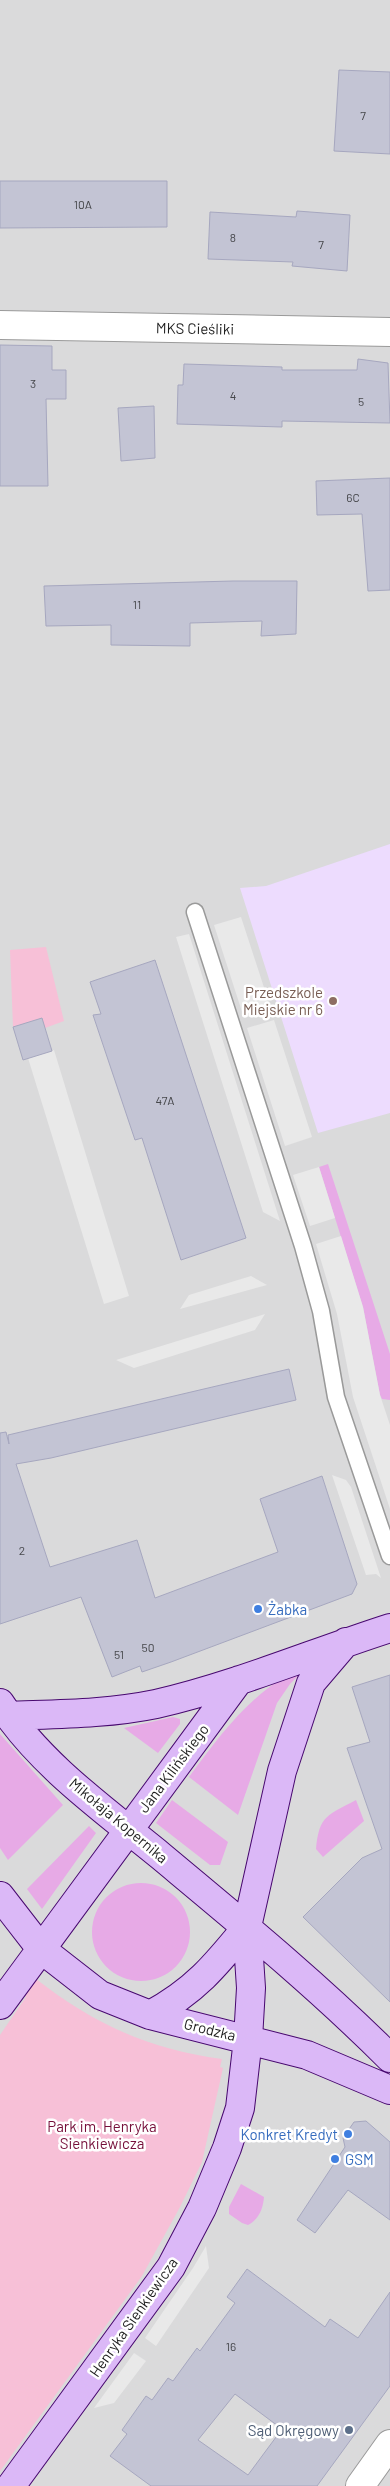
<svg xmlns="http://www.w3.org/2000/svg" width="390" height="2486" viewBox="0 0 390 2486" font-family="Barlow,sans-serif">
  <style>
    .residential { fill: #dadadb }
    .education { fill: #eddcfe }
    .grass { fill: #e7aae6 }
    .park { fill: #f7c0d7 }
    .parking { fill: #e9e9e9 }
    .building { fill: #c3c4d4; stroke: #a6a7bf; fill-rule: evenodd }
    .lines { fill: none; stroke-linecap: round; stroke-linejoin: round }
    .lane-casing { stroke: #9a9a9a; stroke-width: 19 }
    .street-casing { stroke: #9a9a9a; stroke-width: 30 }
    .secondary-casing { stroke: #47086f; stroke-width: 30 }
    .lane { stroke: #fff; stroke-width: 16 }
    .street { stroke: #fff; stroke-width: 28 }
    .secondary { stroke: #dbb8f7; stroke-width: 28 }
    .education-dot { fill: #8d6e63; stroke: #fff; stroke-width: 2 }
    .shop-dot { fill: #3f7fe0; stroke: #fff; stroke-width: 2 }
    .service-dot { fill: #5c6f8a; stroke: #fff; stroke-width: 2 }
    .labels { text-anchor: middle; dominant-baseline: central; stroke-width: 5; stroke-linejoin: round; paint-order: stroke }
    .number-label { font-size: 12px; fill: #46474b }
    .street-label { font-size: 15px; fill: #1d1d1d; stroke: #fff }
    .education-label { font-size: 15px; fill: #785e54; stroke: #fff; text-anchor: end }
    .shop-label { font-size: 15px; fill: #366cbe; stroke: #fff; text-anchor: start }
    .park-label { font-size: 15px; fill: #760f3a; stroke: #fff }
    .service-label { font-size: 15px; fill: #4e5e75; stroke: #fff; text-anchor: end }
  </style>
  <rect width="100%" height="100%" fill="#e5e3ee"/>
  <path class="residential" d="M0 0H390V2486H0Z"/>
  <path class="education" d="M390 844V1113L318 1133 240 888 266 886Z"/>
  <path class="grass" d="M328 1164 390 1354V1400L382 1399 380 1395 363 1307 319 1167Z
    M313 1661 290 1684 277 1703 238 1815 189 1777C226 1727 256 1687 313 1661Z
    M173 1717 180 1719V1724L158 1753 124 1728Z
    M0 1734 63 1805 8 1860 0 1848Z
    M172 1800 228 1842 220 1865H210L156 1823Z
    M356 1800 364 1821 323 1857 316 1849C319 1815 328 1815 356 1800Z
    M89 1826 96 1833 42 1909 27 1889Z
    M92 1932a49 49 0 1 1 98 0a49 49 0 1 1-98 0Z
    M241 2184 264 2197C263 2209 259 2219 248 2225L242 2223 229 2214V2207Z"/>
  <path class="park" d="M46 947 64 1021 45 1028 42 1018 13 1027 10 950Z
    M36 1979C94 2024 148 2049 222 2059L220 2067 223 2068 202 2162 180 2207 142 2276 0 2471V2035L26 1997 22 1994Z"/>
  <path class="parking" d="M241 917 271 1009 244 1018 214 925Z
    M189 934 280 1221 263 1212 176 937Z
    M274 1020 312 1137 285 1146 247 1028Z
    M54 1050 129 1296 104 1304 28 1058Z
    M319 1167 335 1218 310 1226 293 1175Z
    M341 1236 363 1307 380 1395 390 1425V1509L353 1397 337 1314 316 1244Z
    M251 1276 267 1285 180 1309 189 1295Z
    M265 1314 255 1330 134 1368 116 1360Z
    M332 1475 346 1480 351 1487 381 1578 376 1574 366 1575Z
    M206 2246 209 2268 156 2346 145 2338 193 2268Z
    M134 2353 146 2361 114 2403 94 2408Z"/>
  <path class="building" d="M339 70 390 72V154L334 151Z
    M0 181H167V227L0 228Z
    M297 211 350 215 347 271 292 266 293 262 208 259 210 212 296 217Z
    M0 345 52 346V370H66V399H46L48 486H0Z
    M358 359 388 363 390 423 282 421V427L177 424 178 385H183L184 364 282 367V370H357Z
    M154 406 155 458 121 461 118 408Z
    M390 478V590L368 591 362 514 317 515 316 481Z
    M233 581H297L296 634 261 636 262 621 190 623V646L111 645V625L46 626 44 586Z
    M155 960 246 1238 181 1260 142 1138 135 1140 93 1015 101 1014 90 982Z
    M42 1018 52 1051 23 1060 13 1027Z
    M289 1369 296 1400 51 1458 16 1464 50 1567 137 1540 155 1598 278 1552 260 1499 322 1476 357 1584 352 1594 171 1662 142 1672 140 1666 112 1677 81 1597 0 1624V1433L6 1432 9 1444 8 1435Z
    M390 1675V2002L303 1917 362 1858 382 1849 347 1748 370 1742 352 1687Z
    M366 2121 390 2142V2220L348 2190 315 2233 297 2220 345 2147 343 2138 354 2122Z
    M247 2269 325 2327 330 2319 358 2338 390 2292V2386L317 2486H151L110 2456 127 2434 122 2430 146 2396 152 2400 168 2378 173 2381 197 2348 200 2351 235 2303 227 2297ZM235 2394 282 2429 248 2475 198 2440Z"/>
  <g class="lines">
    <defs>
      <path id="lane" d="M195 912 303 1246 321 1311 336 1397 390 1556"/>
      <path id="street" d="M0 325 390 332
        M360 2486 390 2444"/>
      <path id="secondary" d="M0 1703C40 1765 106 1811 162 1857 240 1922 318 1986 390 2058
        M8 1716C57 1714 108 1714 156 1704 235 1686 312 1653 390 1628
        M0 1896 41 1949 100 1995 150 2015 307 2055 390 2090
        M0 2005 239 1680
        M150 2015C195 1991 216 1965 247 1927
        M11 2486 171 2267 202 2208 227 2148 240 2108 248 2039 251 1988 247 1927 282 1771 311 1683 346 1642"/>
    </defs>
    <use href="#lane" class="lane-casing"/>
    <use href="#street" class="street-casing"/>
    <use href="#secondary" class="secondary-casing"/>
    <use href="#lane" class="lane"/>
    <use href="#street" class="street"/>
    <use href="#secondary" class="secondary"/>
  </g>
  <circle class="education-dot" cx="333" cy="1001" r="5"/>
  <g class="shop-dot">
    <circle cx="258" cy="1609" r="5"/>
    <circle cx="348" cy="2134" r="5"/>
    <circle cx="335" cy="2159" r="5"/>
  </g>
  <circle class="service-dot" cx="349" cy="2430" r="5"/>
  <g class="labels">
    <g class="number-label">
      <text x="363" y="115">7</text>
      <text x="83" y="204">10A</text>
      <text x="233" y="237">8</text>
      <text x="321" y="244">7</text>
      <text x="33" y="383">3</text>
      <text x="233" y="395">4</text>
      <text x="361" y="401">5</text>
      <text x="353" y="497">6C</text>
      <text x="137" y="604">11</text>
      <text x="165" y="1100">47A</text>
      <text x="22" y="1550">2</text>
      <text x="148" y="1647">50</text>
      <text x="119" y="1654">51</text>
      <text x="231" y="2346">16</text>
    </g>
    <g class="street-label">
      <text transform="translate(195 328) rotate(1)">MKS Cieśliki</text>
      <text transform="translate(173 1768) rotate(-53)">Jana Kilińskiego</text>
      <text transform="translate(119 1820) rotate(40)">Mikołaja Kopernika</text>
      <text transform="translate(210 2029) rotate(14)">Grodzka</text>
      <text transform="translate(133 2317) rotate(-55)">Henryka Sienkiewicza</text>
    </g>
    <g class="education-label">
      <text x="323" y="992">Przedszkole<tspan x="323" dy="17">Miejskie nr 6</tspan></text>
    </g>
    <g class="shop-label">
      <text x="268" y="1609">Żabka</text>
      <text x="338" y="2134" text-anchor="end">Konkret Kredyt</text>
      <text x="345" y="2159">GSM</text>
    </g>
    <g class="park-label">
      <text x="102" y="2126">Park im. Henryka<tspan x="102" dy="17">Sienkiewicza</tspan></text>
    </g>
    <g class="service-label">
      <text x="339" y="2430">Sąd Okręgowy</text>
    </g>
  </g>
</svg>
